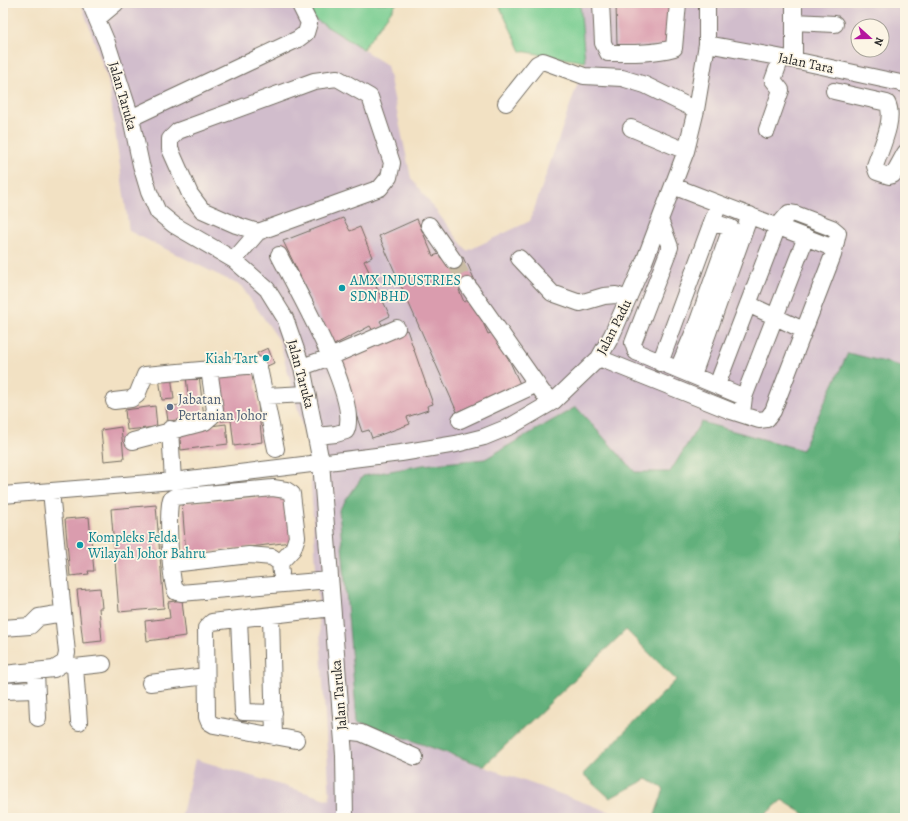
<svg xmlns="http://www.w3.org/2000/svg" width="908" height="821" viewBox="0 0 908 821" font-family="Alegreya,serif">
  <style>
    .industrial { fill: #d1bdcc; fill-rule: evenodd }
    .green { fill: #78cd91; stroke: #527c5e }
    .forest { fill: #62b07b; stroke: #466e53 }
    .building { fill: #da9cae }
    .lines { fill: none; stroke-linecap: round; stroke-linejoin: round }
    .minor-tunnel { stroke: #cabda5; stroke-width: 16; stroke-dasharray: 16 8; stroke-linecap: butt }
    .minor-casing { stroke: #716b60; stroke-width: 18 }
    .minor { stroke: #fff; stroke-width: 16 }
    .culture-dot { fill: #0f9aa8; stroke: #fcf5e5; stroke-width: 1.5 }
    .service-dot { fill: #5c6f8a; stroke: #fcf5e5; stroke-width: 1.5 }
    .labels { text-anchor: middle; dominant-baseline: central; stroke-width: 3.5; stroke-linejoin: round; paint-order: stroke }
    .street-label { font-size: 14px; fill: #2b2b2b; stroke: #fcf5e5 }
    .culture-label { font-size: 14px; fill: #0d838f; stroke: #fcf5e5; text-anchor: start }
    .service-label { font-size: 14px; fill: #4e5e75; stroke: #fcf5e5; text-anchor: start }
  </style>
  <rect width="100%" height="100%" fill="#fcf5e5"/>
  <filter id="ink" filterUnits="userSpaceOnUse"><feTurbulence type="fractalNoise" baseFrequency=".025" numOctaves="2"/><feDisplacementMap in="SourceGraphic" scale="8" xChannelSelector="R" yChannelSelector="G"/><feConvolveMatrix kernelMatrix="1 2 1 2 8 2 1 2 1" color-interpolation-filters="sRGB"/></filter>
  <filter id="wash" filterUnits="userSpaceOnUse"><feTurbulence type="fractalNoise" baseFrequency=".012" numOctaves="4" result="noise"/><feDisplacementMap in="SourceGraphic" scale="16" xChannelSelector="R" yChannelSelector="G"/><feGaussianBlur stdDeviation="0.9" result="paint"/><feColorMatrix in="noise" values="0 0 0 0 0 0 0 0 0 0 0 0 0 0 0 0 0 1.4 0 .05"/><feComposite in="paint" operator="in"/></filter>
  <g filter="url(#wash)">
    <rect width="100%" height="100%" fill="#f2e1c3"/>
    <path class="industrial" d="M81 3H309L313 18 387 65 411 178 467 251 530 221 585 62 580 3H905V367L848 353 802 450 701 422 670 472H635L575 407 485 459 423 465 363 476 357 721 627 818H181L195 759 330 800 309 450 279 340 241 286 129 231 108 80ZM858 26H882V50H858Z"/>
    <path class="green" d="M309 3H397L363 49 313 18Z
      M498 3H580L585 62 521 51Z"/>
    <path class="forest" d="M848 353 905 367V818H811L782 800 761 818H654L664 789 647 779 610 798 583 774 676 680 626 630 484 766 357 721 339 510 363 476 423 465 485 459 576 407 635 472H670L701 422 802 450Z"/>
    <g id="blocks">
      <path class="building" d="M616 3H672V45L617 46Z
        M343 218 350 231 360 227 372 257 364 261 390 316 380 321 383 326 373 331 370 326 334 345 283 241Z
        M417 219 433 256 439 254 441 258 445 257 448 264 463 257 466 264 467 263 476 283 459 290 464 302 472 298 488 334 496 331 520 384 457 412 379 236Z
        M407 330 433 404 427 406 428 410 407 417 410 424 372 438 369 430 362 432 336 356Z
        M268 348 274 363 263 368 257 353Z
        M254 366 262 442 234 446 231 420 221 421 216 377Z
        M171 375 174 399 162 400 159 377Z
        M199 375 204 417 168 421 166 407 189 404 186 376Z
        M155 406 157 427 127 430 125 410Z
        M226 424 228 444 181 450 179 430Z
        M121 427 124 459 104 461 101 430Z
        M288 495 291 542 186 555 182 502Z
        M156 505 164 608 119 612 111 509Z
        M89 517 94 571H88L89 574 70 576 65 519Z
        M100 588 102 608H99L102 641 83 643 77 590Z
        M182 600 186 636 147 641 145 621 170 618 168 602Z"/>
    </g>
  </g>
  <g filter="url(#ink)">
    <use href="#blocks" fill-opacity="0" stroke="#716b60" stroke-width="1"/>
    <g class="lines">
      <path class="minor-tunnel" d="M454 261 468 286"/>
      <defs>
        <path id="minor" d="M90 3 107 43 131 118 141 165 149 192 158 212 174 225 234 260 267 289 285 318 302 367 321 462 344 755 345 818
          M601 3 603 43 608 53C630 53 652 54 674 48L678 3
          M98 18 116 3
          M794 22 835 24
          M707 44 794 60 905 84
          M794 60V3
          M834 91 887 103C896 118 880 150 875 166L877 172 889 176 893 175 905 153
          M506 103 537 64 543 61 584 76 622 78 645 85 696 110
          M131 118 298 39 306 33 309 23 299 3
          M631 128 686 151
          M767 130 781 90 773 80 781 58
          M673 186 828 246 832 250
          M660 220 670 247 633 343 636 352 744 397 742 413
          M429 225 454 261
          M279 255C295 287 361 400 346 431L336 434 317 436
          M519 258 552 293 580 303 604 296 616 295 628 299
          M234 260 258 232 380 188 389 177 392 163 370 97 337 78 314 81 178 131 170 139V149L190 194 202 210 236 225 258 232
          M468 286 543 393 554 401
          M748 304 803 330
          M599 358 731 411 759 420 767 419 773 411 833 255 838 233 832 228 795 214 789 213 778 226 717 385
          M660 363 712 222
          M302 367 330 357 397 328
          M678 369 697 324 731 228 712 222 719 204
          M693 375 750 215
          M266 396 307 394
          M744 397 806 237
          M114 401 131 399 137 395 145 375 257 365 259 368 276 449
          M460 420 537 384
          M170 429 173 481
          M133 441 205 422 212 416 215 410 209 369
          M3 495 173 481 401 453 456 444 484 437 511 426 554 401 599 358 612 335 644 262 686 151 696 110 707 44V3
          M280 563 293 549 297 537 292 494 286 490 273 488 174 497 171 499C167 512 170 581 176 592L181 593 330 580
          M172 564 249 555 272 557 280 563 281 573
          M271 615 274 737
          M239 619 243 712 274 713
          M3 628 30 626 39 617 63 613
          M65 662 75 667 79 722
          M75 667 103 664
          M36 672 38 718
          M3 674 54 669 65 662 67 653 51 491
          M150 683 206 676
          M3 691 36 690
          M343 731 361 733 415 757
          M296 740 214 725 209 722 207 717 206 628 212 622 332 608"/>
      </defs>
      <use href="#minor" class="minor-casing"/>
      <use href="#minor" class="minor"/>
    </g>
  </g>
  <g class="culture-dot">
    <circle cx="342" cy="288" r="4"/>
    <circle cx="266" cy="358" r="4"/>
    <circle cx="80" cy="545" r="4"/>
  </g>
  <circle class="service-dot" cx="170" cy="407" r="4"/>
  <g class="labels">
    <g class="street-label">
      <text transform="translate(806 63) rotate(12)">Jalan Tara</text>
      <text transform="translate(123 96) rotate(74)">Jalan Taruka</text>
      <text transform="translate(614 327) rotate(-63)">Jalan Padu</text>
      <text transform="translate(301 374) rotate(75)">Jalan Taruka</text>
      <text transform="translate(339 695) rotate(-95)">Jalan Taruka</text>
    </g>
    <g class="culture-label">
      <text x="350" y="280">AMX INDUSTRIES<tspan x="350" dy="16">SDN BHD</tspan></text>
      <text x="258" y="358" text-anchor="end">Kiah Tart</text>
      <text x="88" y="537">Kompleks Felda<tspan x="88" dy="16">Wilayah Johor Bahru</tspan></text>
    </g>
    <g class="service-label">
      <text x="178" y="399">Jabatan<tspan x="178" dy="16">Pertanian Johor</tspan></text>
    </g>
  </g>
  <rect width="908" height="821" fill="none" stroke="#fcf5e5" stroke-width="16"/>
  <g transform="translate(870 38) rotate(111)"><circle r="19" fill="#fcf5e5" stroke="#a8a49b"/>
  <path d="M0-3L7 15L0 10L-7 15Z" fill="#b5179e"/>
  <text y="-6" font-size="11" font-weight="bold" text-anchor="middle" fill="#2b2b2b">N</text>
  </g>
</svg>
